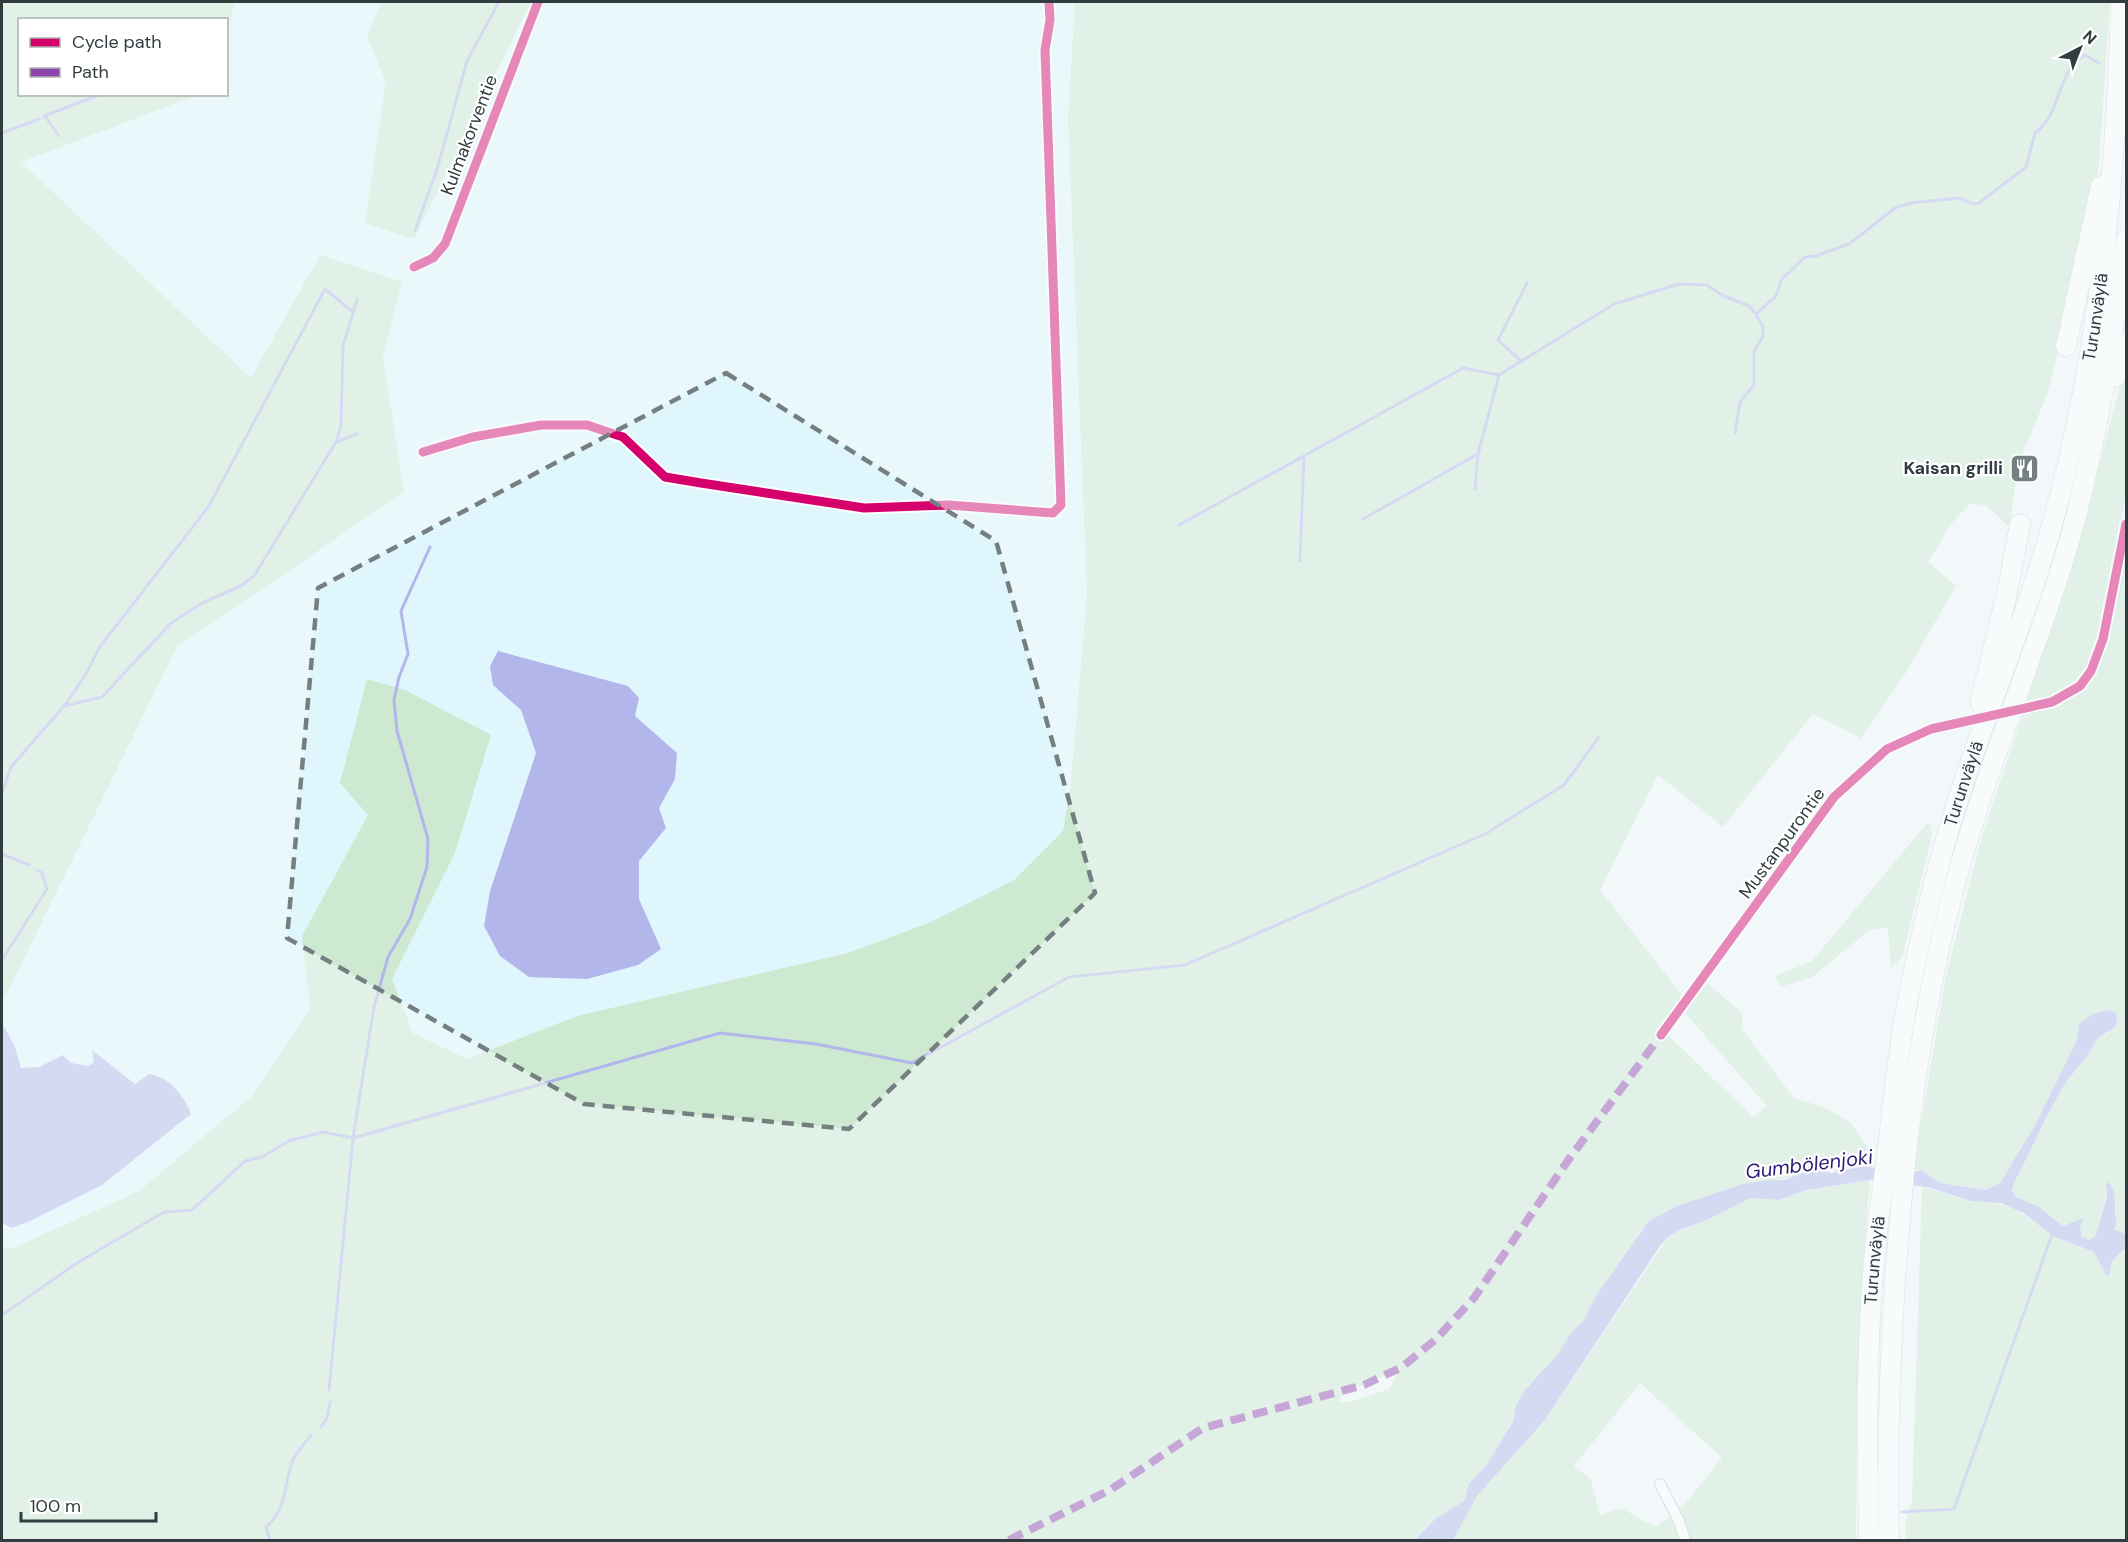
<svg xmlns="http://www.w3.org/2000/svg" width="2128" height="1542" viewBox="0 0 2128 1542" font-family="'DM Sans',sans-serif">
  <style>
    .built { fill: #dff6fc }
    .green { fill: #cde9d1; fill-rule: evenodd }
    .water { fill: #b2b6eb }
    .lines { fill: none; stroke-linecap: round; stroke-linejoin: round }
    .stream { stroke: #b2b6eb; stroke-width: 3 }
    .street-casing { stroke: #bac2c4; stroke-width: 12 }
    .highway-casing { stroke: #bac2c4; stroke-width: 21 }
    .street { stroke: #fdfefe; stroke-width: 10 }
    .highway { stroke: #fdfefe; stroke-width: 20 }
    .quiet { stroke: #8e44ad; stroke-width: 8; stroke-dasharray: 15 8; stroke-linecap: butt }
    .cycleway-casing { stroke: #fff; stroke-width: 13 }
    .cycleway { stroke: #d6006c; stroke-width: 9 }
    .marked { fill: none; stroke: #757e80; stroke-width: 4.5; stroke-dasharray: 12 8; stroke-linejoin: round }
    .labels { text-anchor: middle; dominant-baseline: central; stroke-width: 4.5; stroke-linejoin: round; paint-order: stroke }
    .street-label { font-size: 18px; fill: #313c3f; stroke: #fff }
    .poi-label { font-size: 18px; font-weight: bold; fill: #313c3f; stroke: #fff; text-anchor: end }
    .water-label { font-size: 20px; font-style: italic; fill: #2a1c73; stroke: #fff }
  </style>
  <rect width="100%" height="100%" fill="#f2f8fa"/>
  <path class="built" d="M235 2H1075L1068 118 1087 596 1070 791 1063 831 1014 880 931 922 848 953 577 1016 467 1059 413 1033 392 979 455 853 368 815 302 936 310 1010 252 1096 139 1191 10 1249 2 1246V1003L177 646 404 492 383 357 402 282 320 255 251 379 21 162 198 95 226 94 227 32Z"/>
  <path class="green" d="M2 2H235L227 32 226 20H20V94L198 95 21 162 251 378 320 255 402 282 383 357 404 492 177 647 2 1003Z
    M381 2H531L414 239 365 223 386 82 367 37Z
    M1075 2H2110L2099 165 2070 308 2047 395 2017 467 2010 528 1986 505 1970 504 1951 524 1928 562 1956 586 1905 674 1861 738 1813 714 1723 827 1658 775 1600 890 1687 1002 1662 1035 1671 1038 1753 1117 1767 1106 1685 1013 1707 983 1742 1013V1029L1794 1098 1826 1108 1851 1123 1871 1153C1868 1157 1863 1165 1858 1167 1846 1174 1832 1170 1820 1170 1801 1170 1789 1181 1768 1180L1641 1230 1635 1244 1597 1294 1583 1321 1572 1331 1557 1355 1524 1391 1516 1405 1513 1422 1485 1467 1469 1483 1464 1501 1436 1518 1415 1540H2V1246L11 1249 139 1191 252 1096 310 1010 302 936 368 815 340 783 367 679 405 690 491 735 455 853 392 979 413 1033 467 1059 577 1016 848 953 931 922 1014 880 1063 831 1070 791 1087 596 1068 118ZM1401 1368 1389 1389 1350 1402 1339 1401 1345 1389 1364 1385Z
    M2126 364V495L2097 643C2082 681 2065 696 2025 705L2069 576Z
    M2126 552V1234L2114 1229C2118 1220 2116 1191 2109 1183L2096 1236 2090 1240 2082 1237 2080 1228 2083 1219 2063 1226 2039 1207 2016 1197 2012 1191 2014 1183C2031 1151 2046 1116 2065 1084 2074 1070 2087 1059 2095 1043 2101 1032 2119 1034 2117 1018L2079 1024 2077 1040 2035 1125 2000 1183 1985 1190 1940 1183 1922 1170H1913L1946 976 1982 836 2021 719C2037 713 2054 708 2068 699 2115 670 2117 600 2126 552Z
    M1929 821 1932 835 1902 958 1891 967 1888 928 1870 930 1812 977 1780 987 1775 976 1812 961Z
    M1866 1181H1870C1859 1301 1856 1421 1856 1540H1452L1477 1496 1545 1420 1669 1236 1707 1220 1751 1198 1779 1200 1806 1190ZM1640 1383 1722 1458 1684 1505 1656 1527 1621 1508 1600 1515 1591 1479 1574 1466Z
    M1922 1187 1971 1201 1992 1202 2012 1207 2053 1235 2094 1252 2109 1274 2112 1261 2126 1249V1540H1906L1905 1524 1912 1501Z"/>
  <path class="water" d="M498 651 628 686 639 698 635 716 677 753 675 779 659 808 666 828 639 861V899L661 949 638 965 587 979 529 977 500 956 484 926 490 891 536 753 521 710 493 685 490 666Z
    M2107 1010 2116 1013C2122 1034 2102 1029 2095 1043 2086 1060 2075 1069 2065 1084 2046 1115 2031 1151 2014 1183L2012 1191 2016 1197 2039 1207 2063 1226 2083 1218 2080 1228 2082 1237 2090 1240 2096 1235 2107 1196 2106 1183H2109C2118 1192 2113 1210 2117 1222L2114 1229 2126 1234V1248L2112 1261 2109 1275 2107 1276 2094 1252 2053 1236 2023 1213 2001 1203 1971 1201 1930 1188 1877 1179 1806 1190 1779 1200 1751 1198 1707 1220 1683 1229 1669 1236 1660 1246 1545 1420 1477 1496 1453 1540H1415L1436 1518 1464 1501 1469 1483 1485 1467 1513 1422 1516 1405 1524 1391 1557 1355 1572 1331 1583 1321 1597 1294 1649 1221 1677 1206 1743 1184 1768 1180H1785L1801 1173 1821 1170 1832 1173 1864 1166 1909 1173 1922 1170 1940 1183 1985 1190 2000 1183 2035 1125 2077 1040 2079 1024 2093 1014Z
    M3 1025 15 1047 21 1068 39 1067 63 1055 71 1063 89 1066 94 1062 92 1050 135 1084 149 1074C169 1077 184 1095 191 1114L102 1185 30 1221 12 1228 2 1223Z"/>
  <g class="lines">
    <path class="stream" d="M44 116 102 94
      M45 116 59 136
      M2 133 39 119
      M415 231 438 166 467 61 499 2
      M1756 314 1776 296 1782 279 1805 257 1816 256 1849 244 1895 208 1910 203 1960 198 1972 204 1979 203 2026 167 2035 133C2062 115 2056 70 2085 55L2099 63
      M1522 362 1498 340 1527 283
      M1499 375 1614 304 1679 284 1707 285 1722 295 1749 306 1756 314 1763 327V336L1754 352V385L1740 402 1735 433
      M336 442 357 434
      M1475 489 1478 454 1499 375
      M1363 519 1478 454
      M1179 525 1463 368 1499 375
      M1300 561 1304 456
      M65 705 86 674 99 648 209 506 325 289 353 312
      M2 793 11 767 64 706 102 697 171 623 204 602 241 586 254 576 336 442 341 426 343 346 357 300
      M2 854 29 865
      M2 960 47 889 42 873 37 870
      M2 1315 77 1263 164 1212 192 1210 245 1161 262 1157 289 1141 323 1132 353 1138 720 1033 816 1044 912 1063 1069 977 1185 965 1485 834 1564 785 1599 737
      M329 1390 353 1138 374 1007 388 957 410 919 427 867 428 839 397 731 394 700 399 677 408 654 401 611 430 547
      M321 1427 327 1418 330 1402
      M1902 1512 1954 1509 2053 1232
      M270 1540 266 1527C287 1509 284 1486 292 1462 296 1451 305 1444 311 1435"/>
    <defs>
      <path id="street" d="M414 267 433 258 445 244 538 2
        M423 452 473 437 541 425H587L623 437 665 477 701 483 864 508 948 505 1053 513 1061 505 1045 50 1050 20 1049 2
        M2020 711C2041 705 2062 701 2079 686 2109 660 2118 564 2126 524
        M1661 1035 1834 797 1887 749 1931 729 1969 720
        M1660 1484 1679 1521 1685 1540"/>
      <g id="highway">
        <path d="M2066 346 2101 186"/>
        <path d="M2116 377 2126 343"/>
        <path d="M1980 703 2006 598 2020 524"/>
        <path id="s1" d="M1869 1540C1867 1451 1866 1361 1873 1272 1876 1233 1882 1194 1887 1155 1893 1103 1898 1050 1908 999 1924 917 1945 834 1973 755 1998 683 2027 613 2048 539 2099 365 2116 182 2121 2"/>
        <path d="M1889 1540C1886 1417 1892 1296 1904 1173 1915 1073 1929 981 1955 884 1986 768 2035 657 2069 542 2097 443 2112 341 2126 240"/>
      </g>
    </defs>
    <use href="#street" class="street-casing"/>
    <use href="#highway" class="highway-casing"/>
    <use href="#street" class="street"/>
    <use href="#highway" class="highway"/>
    <path class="quiet" d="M1009 1540 1110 1490 1203 1428 1364 1385 1402 1367 1435 1340 1474 1298 1569 1159 1661 1035"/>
    <defs>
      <path id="cycleway" d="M414 267 433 258 445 244 538 2
        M423 452 473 437 541 425H587L623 437 665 477 701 483 864 508 948 505 1053 513 1061 505 1045 50 1050 20 1049 2
        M1661 1035 1834 797 1887 749 1931 729 2052 702 2080 686 2091 671 2103 639 2126 524"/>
    </defs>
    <use href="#cycleway" class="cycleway-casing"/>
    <use href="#cycleway" class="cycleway"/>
  </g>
  <path d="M0 0H2128V1542H0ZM726 373 996 541 1095 893 849 1129 584 1104 287 938 318 588Z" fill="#f2f8fa" fill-opacity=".55" fill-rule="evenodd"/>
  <path class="marked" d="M726 373 996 541 1095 893 849 1129 584 1104 287 938 318 588Z"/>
  <defs>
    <symbol id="restaurant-square" viewBox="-11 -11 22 22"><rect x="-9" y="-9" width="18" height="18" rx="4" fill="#757e80" stroke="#fff"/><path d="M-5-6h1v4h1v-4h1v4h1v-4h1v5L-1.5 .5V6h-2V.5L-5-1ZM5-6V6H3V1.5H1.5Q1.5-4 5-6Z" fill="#fff"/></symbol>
  </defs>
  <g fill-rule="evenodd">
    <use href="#restaurant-square" x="2008" y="452" width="33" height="33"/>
  </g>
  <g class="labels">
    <g class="street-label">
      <text transform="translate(469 135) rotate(-69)">Kulmakorventie</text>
      <text stroke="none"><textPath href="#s1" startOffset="1252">Turunväylä</textPath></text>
      <text stroke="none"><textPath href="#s1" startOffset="766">Turunväylä</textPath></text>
      <text transform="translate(1782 843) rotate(-54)">Mustanpurontie</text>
      <text stroke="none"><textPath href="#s1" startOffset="280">Turunväylä</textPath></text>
    </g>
    <g class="poi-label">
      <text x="2003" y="468">Kaisan grilli</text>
    </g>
    <g class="water-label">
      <text transform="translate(1809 1164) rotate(-7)">Gumbölenjoki</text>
    </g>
  </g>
  <rect width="2128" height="1542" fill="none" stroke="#313c3f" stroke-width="6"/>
  <rect x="18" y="18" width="210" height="78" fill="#ffffff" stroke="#adb1b2" stroke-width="1.5"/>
  <rect x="30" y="38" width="30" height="9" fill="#d6006c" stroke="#adb1b2" stroke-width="1.5"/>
  <text x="72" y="48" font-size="18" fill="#313c3f">Cycle path</text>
  <rect x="30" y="68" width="30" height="9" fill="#8e44ad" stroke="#adb1b2" stroke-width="1.5"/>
  <text x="72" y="78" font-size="18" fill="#313c3f">Path</text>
  <g transform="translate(2080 48) rotate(42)" stroke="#ffffff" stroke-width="4.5" paint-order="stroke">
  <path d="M0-4.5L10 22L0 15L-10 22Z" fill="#313c3f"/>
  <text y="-9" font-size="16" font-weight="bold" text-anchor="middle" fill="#313c3f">N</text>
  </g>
  <path d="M21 1512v9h135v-9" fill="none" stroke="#313c3f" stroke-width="3"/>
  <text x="30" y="1512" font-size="18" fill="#313c3f" stroke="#ffffff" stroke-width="4.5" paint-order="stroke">100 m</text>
</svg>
